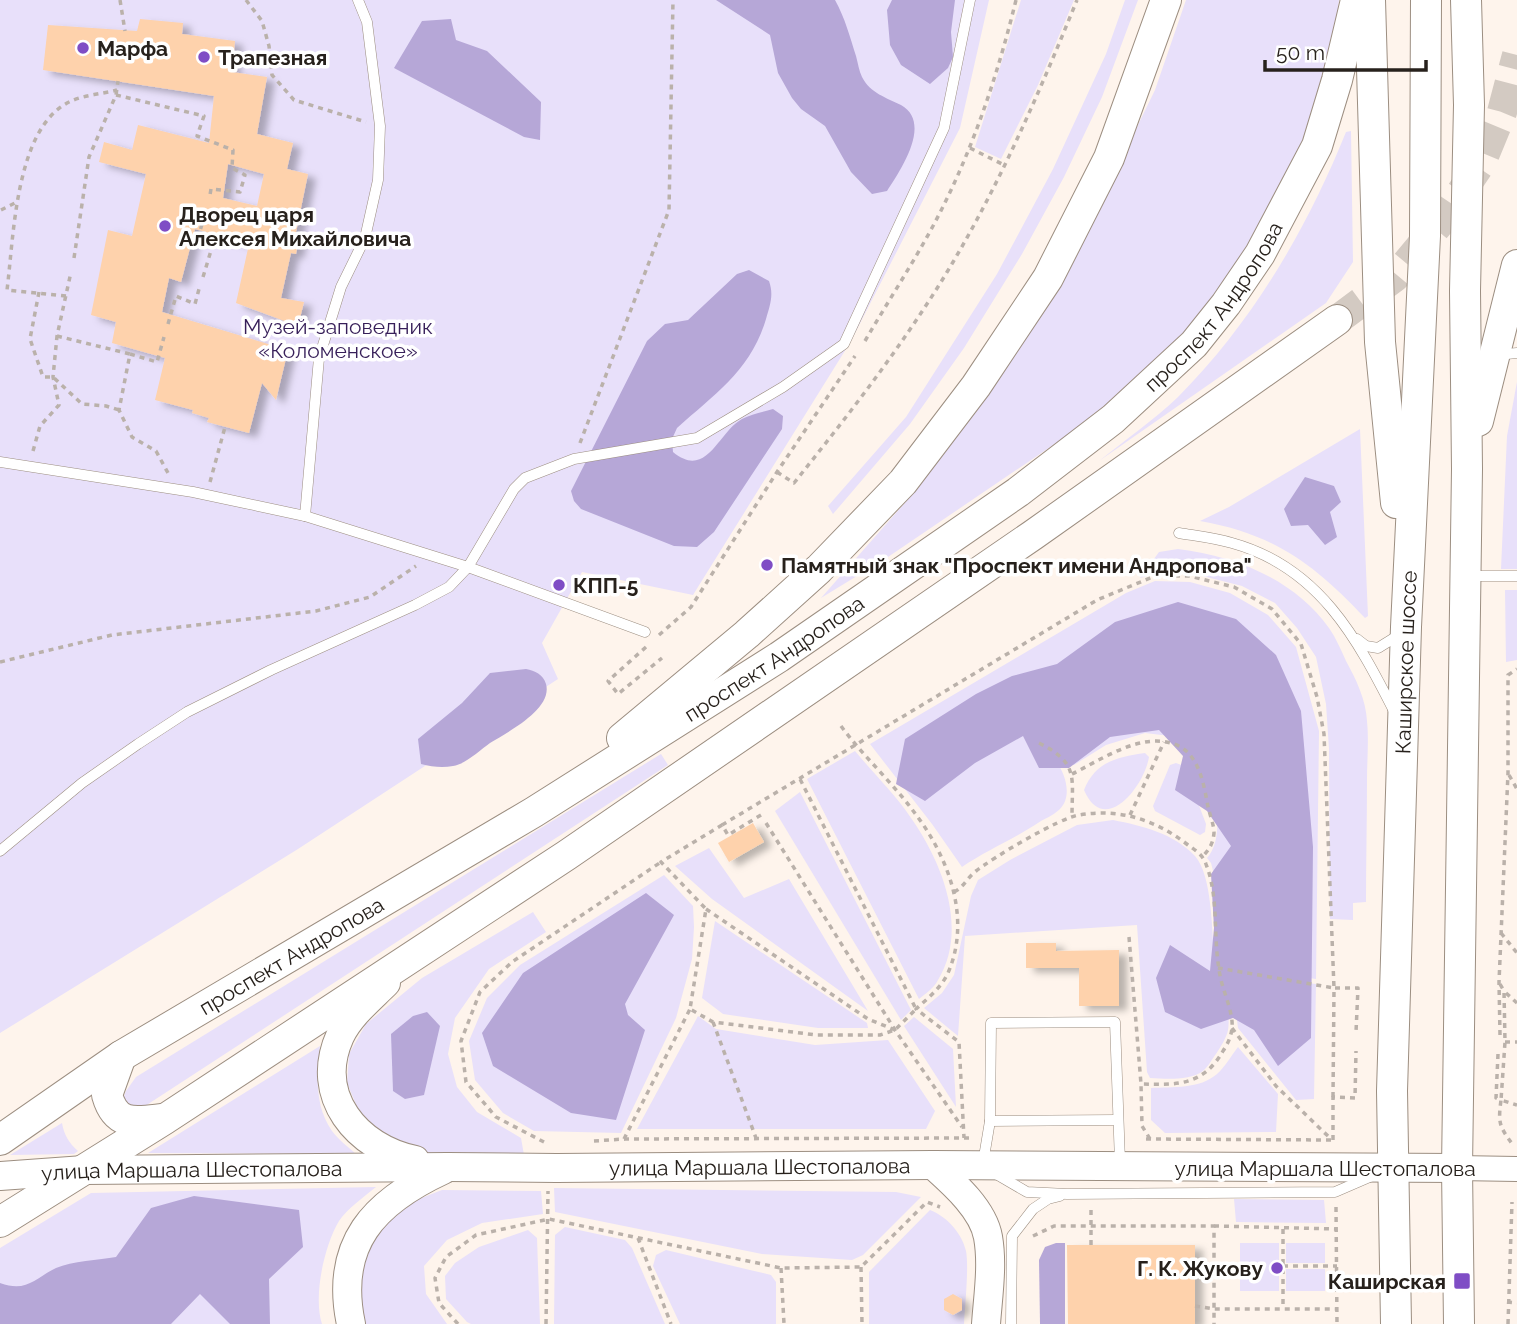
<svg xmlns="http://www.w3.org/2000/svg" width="1517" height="1324" font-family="Raleway,sans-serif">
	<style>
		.green { fill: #e8e0fa }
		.forest { fill: #b6a7d7 }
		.building { fill: #fed2ac; fill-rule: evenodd; filter: url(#shadow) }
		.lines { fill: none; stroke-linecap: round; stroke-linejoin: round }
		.primary-tunnel { stroke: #d3cac2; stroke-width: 30; stroke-dasharray: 30 15; stroke-linecap: butt }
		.service-casing { stroke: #9c8e81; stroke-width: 11 }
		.tertiary-casing { stroke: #9c8e81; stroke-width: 26 }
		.secondary-casing { stroke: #9c8e81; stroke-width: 30 }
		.primary-casing { stroke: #9c8e81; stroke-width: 32 }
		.path { stroke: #bab1aa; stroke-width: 3.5; stroke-dasharray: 5 5; stroke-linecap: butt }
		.service { stroke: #fff; stroke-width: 10 }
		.tertiary { stroke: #fff; stroke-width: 24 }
		.secondary { stroke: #fff; stroke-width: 28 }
		.primary { stroke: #fff; stroke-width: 30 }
		.poi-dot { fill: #7f4dc5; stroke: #fff; stroke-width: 2.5 }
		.labels { text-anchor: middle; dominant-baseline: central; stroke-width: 7; stroke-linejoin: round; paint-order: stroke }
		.poi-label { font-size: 21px; font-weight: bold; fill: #27211c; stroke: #fff; text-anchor: start }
		.street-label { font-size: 21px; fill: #27211c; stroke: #fff }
		.park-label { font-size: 21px; fill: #371f59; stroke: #fff }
	</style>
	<defs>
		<filter id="shadow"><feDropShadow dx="8" dy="4.5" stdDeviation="3.5" flood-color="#0004"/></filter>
	</defs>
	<rect width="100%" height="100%" fill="#fef4ec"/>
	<g class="green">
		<path d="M0 0H989L960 128 851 341 693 595 582 572 542 643 558 679 298 849 0 1033Z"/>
		<path d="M1021 0H1074L1038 85 1001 159 975 147Z"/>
		<path d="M1125 0H1138L1102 97 1064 177 1022 254 964 348 910 424 833 514 828 506 906 417 997 274 1053 169 1106 54Z"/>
		<path d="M1186 0H1339L1336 25 1340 26 1301 160 1239 267 1194 322 1150 366 1084 424 888 557 821 598 918 488 1009 363 1098 207 1155 90Z"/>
		<path d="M1351 131 1353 262 1326 303 1099 461C1125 440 1154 420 1178 397 1252 323 1307 229 1346 132Z"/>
		<path d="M1517 382V569H1501L1507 436Z"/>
		<path d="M1360 429 1368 616 1365 618C1314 564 1274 534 1200 521L1229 507Z"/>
		<path d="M1178 549C1235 556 1294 579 1329 628 1336 638 1341 650 1346 661 1356 679 1366 700 1367 721 1369 740 1367 760 1367 780 1367 820 1366 861 1366 902L1353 903V920L1330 919 1329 749 1326 704 1316 657 1297 628 1275 603 1242 586 1191 573 1162 572 1140 578 1159 552Z"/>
		<path d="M1155 581 1190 582 1230 593 1268 615 1296 647 1319 731 1316 979 1224 966 1221 902 1211 863 1207 858C1222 841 1218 810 1211 789 1205 771 1189 753 1178 737L1145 733 1106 745 1074 765 1055 760C1065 772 1073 796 1060 809 1055 814 1047 818 1041 821 1016 838 987 850 962 867L932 824 870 744 1126 593Z"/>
		<path d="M1505 590H1517V660L1506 662Z"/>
		<path d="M855 751C873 773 895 794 911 818 942 862 969 929 938 980 934 988 925 994 919 999L807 779Z"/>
		<path d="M1145 753 1149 757C1144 787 1104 837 1084 790 1095 762 1117 757 1145 753Z"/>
		<path d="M661 754 668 765 139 1110 131 1111 123 1099 126 1091 136 1077Z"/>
		<path d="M1176 763 1184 766 1206 824 1205 832 1200 835 1155 811 1153 806 1170 765Z"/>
		<path d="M800 792 911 1010 901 1020 775 811Z"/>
		<path d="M1113 820C1143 826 1173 833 1195 856 1212 875 1212 930 1214 955 1216 978 1232 1008 1228 1030 1227 1037 1220 1048 1216 1054 1212 1059 1208 1067 1203 1071 1189 1081 1166 1079 1150 1078L1147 1072 1137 925 965 936 958 1036 924 1008 942 993 954 975 971 896 978 880 1010 860 1077 825Z"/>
		<path d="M709 848 744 898 789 879 868 1011 712 899 675 866Z"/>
		<path d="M664 875 693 906 694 927 692 959 676 1018 621 1133 534 1131 503 1113 475 1080 469 1041 487 998 520 965Z"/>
		<path d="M533 912 546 932 489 969 455 1018 448 1054 457 1087 477 1112 521 1138 524 1155H430L392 1141 360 1114 347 1083 349 1054 366 1024 422 978Z"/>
		<path d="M715 921 867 1023 868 1028H818L723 1014 702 998Z"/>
		<path d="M1224 974 1316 984 1314 1099 1296 1100 1238 1028 1236 1012Z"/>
		<path d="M698 1016 716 1029 815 1045 888 1040 935 1111 926 1129H637Z"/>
		<path d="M914 1017 953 1049 956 1107 904 1026Z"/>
		<path d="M320 1046C317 1075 314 1105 332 1131 338 1139 348 1147 356 1154L148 1153Z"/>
		<path d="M1238 1047 1278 1094 1276 1132 1165 1133 1151 1120V1088C1172 1087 1200 1089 1217 1074 1225 1067 1231 1056 1238 1047Z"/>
		<path d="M62 1123C64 1135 69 1143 78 1151L74 1154 10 1155Z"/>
		<path d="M376 1187C364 1197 347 1209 339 1221 324 1246 313 1297 322 1324H0V1248L91 1193Z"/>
		<path d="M554 1188 896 1192 921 1197 863 1255 852 1260 762 1254 555 1212Z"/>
		<path d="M442 1190 541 1191 543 1214 482 1223 447 1240 424 1266 426 1294 447 1324H360L361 1267 379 1230 411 1202Z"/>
		<path d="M1234 1199 1324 1200 1326 1223 1236 1222Z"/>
		<path d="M930 1210C946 1216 962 1233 966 1251 969 1266 965 1306 964 1324H869V1272Z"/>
		<path d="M565 1227 625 1240 632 1248 665 1324H554L555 1235Z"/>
		<path d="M528 1230 537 1238 540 1324H471L467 1322 446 1299 445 1276 455 1263 479 1247Z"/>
		<rect x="1240" y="1243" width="39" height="48"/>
		<rect x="1286" y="1243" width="39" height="20"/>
		<path d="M666 1250 771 1275 776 1282V1324H680L653 1266 656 1255Z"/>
		<rect x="1286" y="1269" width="39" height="22"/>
	</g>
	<g class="forest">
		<path d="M716 0H835C845 18 850 37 856 56 858 63 859 71 862 77 870 93 887 98 901 105 933 123 900 171 887 191L872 194 851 172 825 126 801 109 792 98 778 73 770 35Z"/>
		<path d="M892 0H955L951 32 953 57 948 68 930 84 901 65 890 45 887 10Z"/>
		<path d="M451 19 456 40 487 51 541 102 540 140 524 137 394 68 422 21Z"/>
		<path d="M749 270 769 281C774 295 770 305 766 319 751 370 715 394 677 428L672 439 673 452C707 480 718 432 742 419 751 414 763 412 773 409L783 416 782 429 714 532 697 547 674 546 581 509 574 501 571 491 647 341 665 324 688 320 737 274Z"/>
		<path d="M1305 477 1334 486 1341 502 1330 512 1337 537 1325 545 1308 525 1291 526 1284 509Z"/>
		<path d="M1178 602 1236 619 1276 655 1301 711 1313 847 1311 1038 1278 1066 1254 1030 1233 1018 1201 1029 1165 1012 1156 978 1170 945 1210 971 1214 928 1211 874 1231 846 1207 811 1175 790 1183 756 1159 730 1110 737 1069 768H1039L1023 736 975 763 925 801 896 784 905 739 976 694 1012 676 1057 664 1115 622Z"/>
		<path d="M526 669C535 671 543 674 546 684 553 709 508 732 490 743 480 750 466 764 453 766 443 768 432 767 421 764L418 739 462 703 490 673Z"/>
		<path d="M646 893 674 915 625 1004 628 1015 645 1030 616 1120 571 1113 493 1066 482 1033 523 973Z"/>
		<path d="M427 1012 440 1026 424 1095 405 1099 393 1091 391 1034 413 1016Z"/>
		<path d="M194 1196 299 1210 303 1247 269 1279 270 1324H230L200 1294 171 1324H0V1283C27 1293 35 1278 56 1268 72 1261 99 1260 116 1257L151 1208Z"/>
		<path d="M1056 1243H1065V1324H1040L1039 1260 1045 1247Z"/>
	</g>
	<g class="building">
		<path d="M140 19 183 23 182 34 235 41 232 72 267 77 257 134 293 143 287 169 308 174 295 237 299 238 296 254 291 253 281 298 304 302 298 326 236 303 249 244 195 229 181 282 169 278 162 312 288 350 276 400 262 383 249 433 207 422 209 418 192 413 193 410 155 400 165 358 112 343 116 322 91 315 108 230 132 236 146 174 99 162 104 142 132 150 138 125 209 143 214 96 43 70 48 25 137 31ZM228 164 264 174 257 206 223 198Z"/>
		<path d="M753 823 764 842 729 862 718 843Z"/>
		<path d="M1026 943H1056V951L1119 950V1006H1079V968H1026Z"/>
		<path d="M1067 1245H1195V1324H1068Z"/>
		<path d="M953 1294 962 1299V1310L953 1315 944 1310V1299Z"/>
	</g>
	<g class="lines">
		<path class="primary-tunnel" d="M1337 320 1395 277 1444 218 1481 163 1502 112 1517 55"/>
		<g class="service-casing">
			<g id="service">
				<path d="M1497 355 1517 353"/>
				<path d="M0 462 193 492 305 516 468 567 645 632"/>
				<path d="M305 516 319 358 341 287 365 238 378 180 380 126 367 22 358 0"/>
				<path d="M1179 533C1197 536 1215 538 1232 543 1319 567 1357 638 1395 713"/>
				<path d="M1469 576H1517"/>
				<path d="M1357 639 1366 646 1378 648 1399 635"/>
				<path d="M0 851 82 783 138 744 187 712 271 670 415 605 449 587 468 567 514 489 525 478 574 459 697 438 783 387 844 344 944 128 970 0"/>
				<path d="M990 1121 1117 1120"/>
				<path d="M983 1163 990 1121 991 1023 1115 1022 1120 1162"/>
				<path d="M996 1174 1027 1192 1067 1194 1335 1192 1372 1176"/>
				<path d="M1011 1324 1012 1236 1033 1209 1048 1199 1060 1196"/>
			</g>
		</g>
		<g class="tertiary-casing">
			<path id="tertiary" d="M1457 1168 1517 1169"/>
		</g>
		<g class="secondary-casing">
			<g id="secondary">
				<path d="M386 983C370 999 350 1015 340 1036 313 1096 357 1148 415 1160"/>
				<path d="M933 1165C953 1183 983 1209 988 1237 993 1265 988 1296 986 1324"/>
				<path id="s1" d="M0 1176 84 1170 448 1167 557 1168 933 1165 1457 1168"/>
				<path d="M351 1324C334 1244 374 1202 443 1170"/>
			</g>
		</g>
		<g class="primary-casing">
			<g id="primary">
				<path d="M1370 0 1380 342 1396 503"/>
				<path d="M1478 421 1517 265"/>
				<path d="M622 738 747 634 819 569 903 482 976 386 1048 278 1109 158 1166 0"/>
				<path d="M121 1056 107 1095C116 1127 135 1122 163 1119"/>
				<path id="s2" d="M0 1140 121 1056 534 812 779 657 1018 492 1113 419 1194 344 1226 304 1260 254 1317 146 1337 80 1356 0"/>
				<path d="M0 1222 165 1119 567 855 1033 535 1337 320"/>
				<path id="s3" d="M1396 1324 1392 1091 1406 627 1425 236 1426 0"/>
				<path d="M1459 1324 1457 1168 1467 469 1465 291 1469 105 1466 0"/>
			</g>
		</g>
		<g class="path">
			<path d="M120 0 125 31"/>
			<path d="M246 0 262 21 269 46 272 75 294 100 366 122"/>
			<path d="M116 95 204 116 197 136 233 150 232 168 245 175 240 192 211 189 210 195"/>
			<path d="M970 148 1004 165"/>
			<path d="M1 210 17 202"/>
			<path d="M74 258 89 157 116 95 118 81"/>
			<path d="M203 277 213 244 198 238 206 210"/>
			<path d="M39 292 30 339 43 377H53L82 404 106 406 119 410"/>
			<path d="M66 296 7 290C14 236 15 129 69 102 83 95 102 94 117 90"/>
			<path d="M168 324 176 296 195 304 199 289"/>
			<path d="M57 336 130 354 119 410 132 437 156 451 168 473"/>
			<path d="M865 341C887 303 912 265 933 226 971 155 997 78 1016 0"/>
			<path d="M130 354 157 362 164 337"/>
			<path d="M580 443 669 210 673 0"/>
			<path d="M33 451 40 426 59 405 53 377 57 336 71 272"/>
			<path d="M777 472 794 483C838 428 882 372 921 313 986 216 1033 108 1077 0"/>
			<path d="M210 482 225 427"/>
			<path d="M659 635 691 607 777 472 855 356"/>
			<path d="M646 647 608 681 618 694 662 658"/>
			<path d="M0 662 112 635 316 611 370 597 416 566"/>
			<path d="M841 726C863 756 892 782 914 812 948 856 972 918 948 973 941 988 928 998 916 1009L959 1042 964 1138"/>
			<path d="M1039 743C1079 763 1072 777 1072 816"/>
			<path d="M1072 774C1101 760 1140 732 1174 744 1199 752 1204 785 1208 807 1210 815 1214 825 1214 833 1213 844 1209 850 1202 857"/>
			<path d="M1509 775 1517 789"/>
			<path d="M761 815 728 835 722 825 661 862 706 909 690 1009 713 1022 816 1035H880L895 1030 916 1009 800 779"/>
			<path d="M1130 815 1164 742"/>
			<path d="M766 823 895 1030 962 1127"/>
			<path d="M722 825 1097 600 1155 576H1189L1234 587 1272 609 1301 644 1317 697 1324 734 1334 988 1218 968"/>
			<path d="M954 892C964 887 967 878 976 871 994 857 1059 818 1079 815 1120 808 1156 820 1188 845 1195 850 1203 855 1206 864 1219 898 1213 934 1219 969 1221 987 1230 1003 1232 1021 1233 1032 1229 1042 1223 1051 1203 1086 1177 1085 1141 1084L1142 1126 1150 1139"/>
			<path d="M706 909 868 1019 895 1030"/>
			<path d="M1501 933 1517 953"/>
			<path d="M1129 937 1141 1084"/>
			<path d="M1500 984 1504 991 1505 1042 1501 1100 1517 1105"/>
			<path d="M1506 993 1517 1003"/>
			<path d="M713 1022 756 1138"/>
			<path d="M1232 1028 1276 1086 1331 1139"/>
			<path d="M1500 1035 1499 982 1508 773V675L1517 669"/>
			<path d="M1505 1042H1517"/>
			<path d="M1498 1054 1496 1098 1501 1100C1498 1123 1499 1126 1513 1145"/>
			<path d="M1333 1097 1334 988H1358L1356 1032"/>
			<path d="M624 1139 972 1138"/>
			<path d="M1146 1139 1333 1140V1143"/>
			<path d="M1333 1140V1097L1355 1098 1356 1051"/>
			<path d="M594 1141 624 1139 690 1009"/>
			<path d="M544 1142 496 1117 466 1082 461 1041 480 992 512 962 661 862"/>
			<path d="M1336 1207 1337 1324"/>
			<path d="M1214 1226 1336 1229"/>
			<path d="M1283 1229V1309"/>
			<path d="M1033 1236 1054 1226H1214V1324"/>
			<path d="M638 1238 671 1324"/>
			<path d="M1091 1245V1209"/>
			<path d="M1283 1266H1337"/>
			<path d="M861 1267 862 1324"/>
			<path d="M781 1268 784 1324"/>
			<path d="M1507 1302 1517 1303"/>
			<path d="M1195 1306 1214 1309H1336"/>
			<path d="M458 1324 439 1303 435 1278 446 1257 476 1235 549 1219 781 1268 861 1267 927 1202 940 1207"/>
			<path d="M546 1324 548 1191"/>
			<path d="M1508 1324 1512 1202"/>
		</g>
		<use href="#service" class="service"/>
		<use href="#tertiary" class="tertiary"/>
		<use href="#secondary" class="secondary"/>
		<use href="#primary" class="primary"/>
	</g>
	<g class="poi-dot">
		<circle cx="83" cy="48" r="7"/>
		<circle cx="204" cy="57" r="7"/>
		<circle cx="165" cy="226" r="7"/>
		<circle cx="767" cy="565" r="7"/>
		<circle cx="559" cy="585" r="7"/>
		<circle cx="1277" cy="1268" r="7"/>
		<rect x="1453" y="1272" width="18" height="18" rx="3.5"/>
	</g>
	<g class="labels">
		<g class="poi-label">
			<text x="97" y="48">Марфа</text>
			<text x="218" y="57">Трапезная</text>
			<text x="179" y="214">Дворец царя<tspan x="179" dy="24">Алексея Михайловича</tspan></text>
			<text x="781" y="565">Памятный знак "Проспект имени Андропова"</text>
			<text x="573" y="585">КПП-5</text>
			<text x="1263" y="1268" text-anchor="end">Г. К. Жукову</text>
			<text x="1446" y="1281" text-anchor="end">Каширская</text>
		</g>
		<g class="street-label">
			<text stroke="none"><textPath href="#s2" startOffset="1479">проспект Андропова</textPath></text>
			<text stroke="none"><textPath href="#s2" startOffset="912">проспект Андропова</textPath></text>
			<text stroke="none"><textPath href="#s3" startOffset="662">Каширское шоссе</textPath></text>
			<text stroke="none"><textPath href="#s2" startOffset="345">проспект Андропова</textPath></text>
			<text stroke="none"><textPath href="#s1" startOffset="760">улица Маршала Шестопалова</textPath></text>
			<text x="1325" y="1168">улица Маршала Шестопалова</text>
			<text stroke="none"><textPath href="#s1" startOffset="192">улица Маршала Шестопалова</textPath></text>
		</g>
		<g class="park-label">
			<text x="338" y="326">Музей-заповедник<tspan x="338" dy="24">«Коломенское»</tspan></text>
		</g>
	</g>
	<path d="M1265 60v10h161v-10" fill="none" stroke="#27211c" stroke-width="3.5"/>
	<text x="1276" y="60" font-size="21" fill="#27211c" stroke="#ffffff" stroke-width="5" paint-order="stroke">50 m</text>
</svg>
